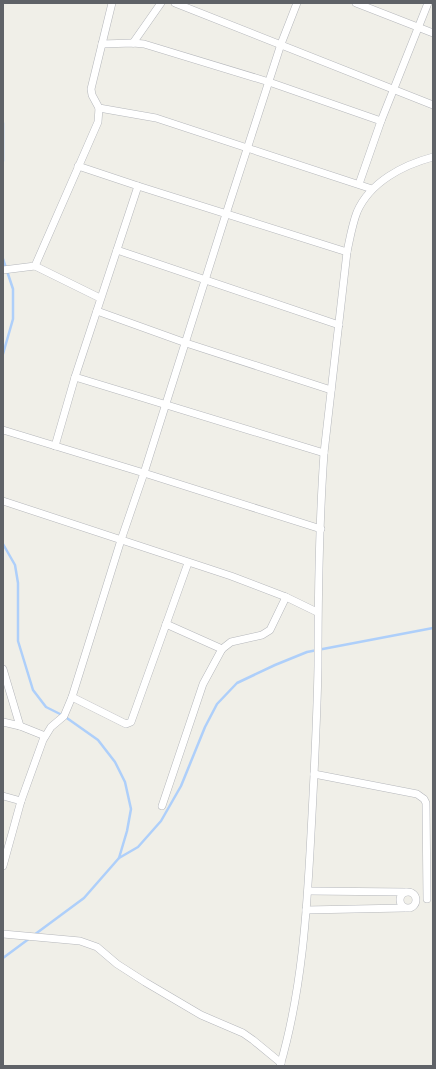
<svg xmlns="http://www.w3.org/2000/svg" width="436" height="1069" font-family="'Noto Sans',sans-serif">
	<style>
		.lines { fill: none; stroke-linecap: round; stroke-linejoin: round }
		.stream { stroke: #aecffa; stroke-width: 2.5 }
		.minor-casing { stroke: #b5b7bb; stroke-width: 8 }
		.minor { stroke: #fff; stroke-width: 7 }
	</style>
	<rect width="100%" height="100%" fill="#f0efe8"/>
	<g class="lines">
		<g class="stream">
			<path d="M3 123V161"/>
			<path d="M3 259 13 289V319L3 354"/>
			<path d="M3 544 15 565 18 583V641L33 690 46 707 64 716 98 740 115 762 125 782 131 809 127 831 119 858"/>
			<path d="M34 935 84 898 119 858 138 847 161 821 181 786 205 727 217 704 237 683 275 665 307 652 433 628"/>
			<path d="M3 958 30 938"/>
		</g>
		<g class="minor-casing">
			<g id="minor">
				<path d="M175 3 433 105"/>
				<path d="M356 3 433 33"/>
				<path d="M133 43 161 3"/>
				<path d="M102 44 133 43 144 44 269 82 381 121"/>
				<path d="M99 108 92 95 91 89 112 3"/>
				<path d="M78 166 138 186 347 252"/>
				<path d="M359 184 381 121 428 3"/>
				<path d="M117 250 339 325"/>
				<path d="M35 266 100 298"/>
				<path d="M3 270 35 266 98 122 99 108 156 118 372 189"/>
				<path d="M97 311 186 343 331 390"/>
				<path d="M75 377 324 453"/>
				<path d="M3 430 144 473 321 529"/>
				<path d="M55 446 75 377 138 186"/>
				<path d="M3 501 231 576 286 597 317 612"/>
				<path d="M166 624 222 649"/>
				<path d="M3 669 20 726"/>
				<path d="M72 697 126 724 131 722 188 563"/>
				<path d="M3 722 20 726 45 736"/>
				<path d="M314 774 417 794 424 799 426 803 427 899"/>
				<path d="M3 796 21 801"/>
				<path d="M162 806 203 684 222 649 231 642 262 635 270 630 286 597"/>
				<path d="M3 866 21 801 43 740 51 727 64 716 72 697 121 540 144 473 226 214 281 44 297 3"/>
				<path d="M308 891 406 892"/>
				<circle cx="408" cy="900" r="8"/>
				<path d="M306 910 404 908"/>
				<path d="M3 934 80 941 97 947 117 964 145 982 201 1015 243 1033 253 1040 281 1063"/>
				<path d="M280 1066C302 991 307 911 311 833 314 778 317 722 318 666 318 595 319 524 324 453L347 252C350 238 352 225 357 212 370 182 403 165 433 157"/>
			</g>
		</g>
		<use href="#minor" class="minor"/>
	</g>
	<rect width="436" height="1069" fill="none" stroke="#5f6267" stroke-width="8"/>
</svg>
